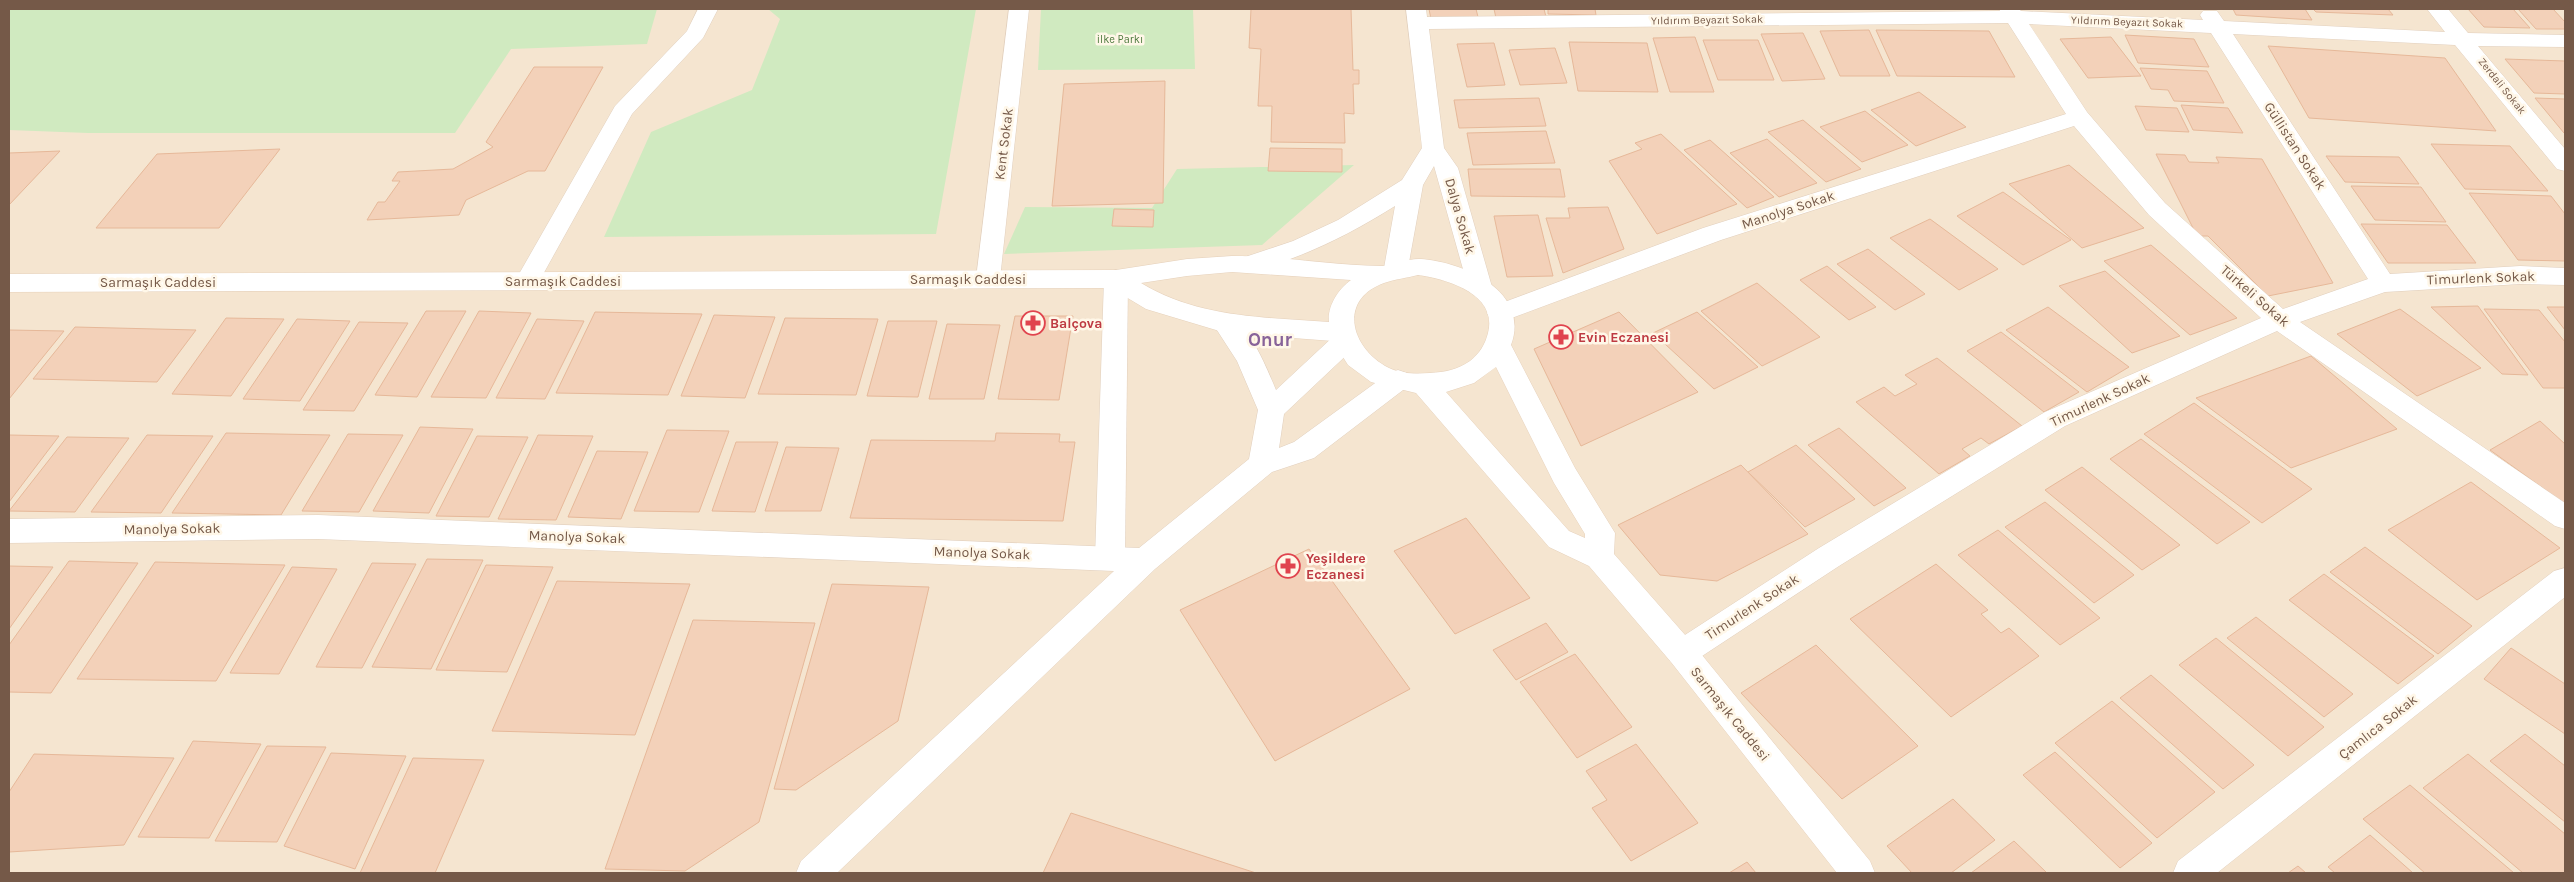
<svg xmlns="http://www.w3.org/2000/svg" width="2574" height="882" font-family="Karla,sans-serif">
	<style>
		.residential { fill: #f5e5d0 }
		.green { fill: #d0eac0 }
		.building { fill: #f3d1b9; stroke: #e6b899 }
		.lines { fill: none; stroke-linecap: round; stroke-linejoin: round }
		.service-casing { stroke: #e1cfbd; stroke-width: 1 }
		.minor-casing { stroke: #e1cfbd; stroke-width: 1 }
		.secondary-casing { stroke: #e6d1bb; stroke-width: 1 }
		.service { fill: #fff; fill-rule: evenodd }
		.minor { fill: #fff; fill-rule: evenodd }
		.secondary { fill: #fff; fill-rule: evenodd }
		.labels { text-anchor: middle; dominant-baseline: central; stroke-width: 5; stroke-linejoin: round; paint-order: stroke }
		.far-street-label { font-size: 11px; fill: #755948; stroke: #fff7e8 }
		.far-park-label { font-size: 11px; fill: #4f7b3f; stroke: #fff7e8 }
		.street-label { font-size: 14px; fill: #755948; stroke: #fff7e8 }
		.health-label { font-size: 14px; font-weight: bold; fill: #be3a42; stroke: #fff7e8; text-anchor: start }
		.district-label { font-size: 19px; font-weight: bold; fill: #886399; stroke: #fff7e8 }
	</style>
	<rect width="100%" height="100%" fill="#fdf3e2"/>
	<rect class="residential" x="9" y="9" width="2556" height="864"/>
	<g class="green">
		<path d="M9 9H657L647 44 511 49 455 133H88L9 130Z"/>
		<path d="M768 9H976L936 234 604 237 651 132 752 90 780 19Z"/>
		<path d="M1041 9H1193L1195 69 1038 70Z"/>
		<path d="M1354 165 1262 245 1004 254 1025 207 1152 208 1177 169Z"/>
	</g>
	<g class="building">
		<path d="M1251 9H1351L1353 70H1359V84H1353L1354 114 1344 113 1345 143 1271 142 1272 106H1258L1261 49 1249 48Z"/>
		<path d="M1429 9H1476L1478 17 1431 19Z"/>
		<path d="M1494 9H1544L1546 17 1496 18Z"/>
		<path d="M1548 9H1595L1596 15 1548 14Z"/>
		<path d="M2233 9H2305L2312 20 2236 15Z"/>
		<path d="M2313 9H2388L2393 15 2316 12Z"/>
		<path d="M2468 9H2513L2530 28 2484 27Z"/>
		<path d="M2518 9H2553L2565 22V29H2536Z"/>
		<path d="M1869 30 1890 76H1840L1820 31Z"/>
		<path d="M1876 30 1989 31 2015 77 1897 76Z"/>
		<path d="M1803 33 1825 79 1782 81 1761 34Z"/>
		<path d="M2125 35 2194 39 2209 67 2138 63Z"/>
		<path d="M1695 37 1714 92H1670L1653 38Z"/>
		<path d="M2111 37 2141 76 2088 78 2060 39Z"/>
		<path d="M1703 40H1758L1774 80H1718Z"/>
		<path d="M1569 42 1647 43 1658 92 1578 91Z"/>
		<path d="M1494 43 1505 85 1467 87 1457 44Z"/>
		<path d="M2268 46 2445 58 2496 131 2309 118Z"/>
		<path d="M1555 48 1567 83 1520 85 1509 50Z"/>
		<path d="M2505 59 2565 61V94L2534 93Z"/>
		<path d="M534 67H603L545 171H528L466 200 459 215 367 220 378 202H385L400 181H392L398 172 453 169 493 147 486 142Z"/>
		<path d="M2140 68 2207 71 2224 103 2174 101 2168 90 2151 89Z"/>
		<path d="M1165 81 1163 203 1052 206 1064 84Z"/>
		<path d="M1919 92 1966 127 1916 146 1871 110Z"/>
		<path d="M1539 98 1546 126 1459 128 1454 100Z"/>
		<path d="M2535 98 2565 99V133H2564Z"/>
		<path d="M2181 105 2228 108 2243 133 2193 130Z"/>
		<path d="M2135 106 2177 108 2189 132 2146 130Z"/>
		<path d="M1865 111 1908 145 1862 162 1820 127Z"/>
		<path d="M1803 120 1861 169 1826 182 1768 132Z"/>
		<path d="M1546 131 1555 163 1473 165 1467 133Z"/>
		<path d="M1661 134 1737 204 1657 234 1609 161 1642 149 1635 143Z"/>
		<path d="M1767 139 1817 183 1779 197 1730 153Z"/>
		<path d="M1710 140 1774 197 1747 208 1684 150Z"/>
		<path d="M2431 144 2510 146 2548 191 2465 189Z"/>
		<path d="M1270 148 1342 149V172L1268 171Z"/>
		<path d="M280 149 219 228H96L157 154Z"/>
		<path d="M60 151 9 205V153Z"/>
		<path d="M2156 154 2185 155 2189 162 2219 163 2216 157 2262 159 2333 283 2268 296 2208 236H2197Z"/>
		<path d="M2326 156 2399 157 2419 184 2345 182Z"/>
		<path d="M2069 165 2144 228 2082 248 2009 184Z"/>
		<path d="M1468 169H1560L1565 197 1471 196Z"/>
		<path d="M2351 186 2421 187 2446 222 2375 220Z"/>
		<path d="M2003 192 2071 240 2023 265 1957 216Z"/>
		<path d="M2469 193 2551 196 2565 214V261L2518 260Z"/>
		<path d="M1608 207 1624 249 1563 273 1546 218H1570L1568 208Z"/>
		<path d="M1114 209 1154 210 1153 227 1112 226Z"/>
		<path d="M1538 215 1553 276 1507 277 1494 216Z"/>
		<path d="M1930 219 1998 269 1959 290 1890 238Z"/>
		<path d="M2361 224 2447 225 2476 263H2388Z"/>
		<path d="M2151 245 2237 318 2190 335 2104 261Z"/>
		<path d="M1868 249 1925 294 1895 310 1837 264Z"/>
		<path d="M1827 266 1876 307 1849 320 1800 280Z"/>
		<path d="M2105 271 2180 336 2132 353 2059 286Z"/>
		<path d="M1757 283 1820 337 1762 366 1701 311Z"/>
		<path d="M2478 306 2528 375 2502 374 2431 307Z"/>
		<path d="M2048 307 2129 367 2087 392 2006 330Z"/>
		<path d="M2547 307H2565V330Z"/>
		<path d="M2400 309 2481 368 2417 396 2337 334Z"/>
		<path d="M2484 309 2539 310 2565 342V388H2543Z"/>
		<path d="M426 311H466L417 397 375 395Z"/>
		<path d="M479 311 531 313 486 398 431 397Z"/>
		<path d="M595 312 702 314 668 395 556 393Z"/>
		<path d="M1619 312 1698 392 1581 446 1534 349Z"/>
		<path d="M1697 312 1758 367 1714 389 1653 333Z"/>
		<path d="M714 315 775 317 745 398 681 396Z"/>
		<path d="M1015 316H1073L1059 400 998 399Z"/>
		<path d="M226 318 284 319 231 396 172 394Z"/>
		<path d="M785 318 878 319 856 395 758 394Z"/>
		<path d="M297 319 350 321 300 401 243 399Z"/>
		<path d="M537 319 584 321 545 399 496 398Z"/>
		<path d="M888 321H937L918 397 867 396Z"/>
		<path d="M359 322 408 323 354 411 303 410Z"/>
		<path d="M947 324 1000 325 984 399H929Z"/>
		<path d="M75 327 196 330 157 382 33 379Z"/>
		<path d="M9 330 64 331 9 399Z"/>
		<path d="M2001 332 2079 392 2044 412 1967 351Z"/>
		<path d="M2311 356 2397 429 2291 468 2196 398Z"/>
		<path d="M1937 358 2022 426 1989 444 1981 438 1962 449 1970 456 1939 474 1856 402 1884 387 1895 396 1917 384 1905 375Z"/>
		<path d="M2194 403 2312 489 2262 523 2144 434Z"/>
		<path d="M2540 421 2565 444V504L2490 450Z"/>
		<path d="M420 427 473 429 429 513 373 511Z"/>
		<path d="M1839 428 1906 488 1874 506 1808 445Z"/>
		<path d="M667 430 729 431 699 512 634 511Z"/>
		<path d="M226 433 330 435 281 515 172 513Z"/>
		<path d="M996 433 1060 434 1059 442H1075L1063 521 850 518 871 440 995 441Z"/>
		<path d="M348 434 403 435 359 512 302 511Z"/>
		<path d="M9 435 59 436 9 502Z"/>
		<path d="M147 435 213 436 161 513 91 512Z"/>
		<path d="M538 435 593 436 556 520 498 519Z"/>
		<path d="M477 436 528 437 489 517 436 516Z"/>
		<path d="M67 437 129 438 75 512 9 511Z"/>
		<path d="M2141 439 2250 522 2217 544 2110 459Z"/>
		<path d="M736 442H778L755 512 712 511Z"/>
		<path d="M1796 445 1855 499 1805 527 1748 472Z"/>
		<path d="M786 447 839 448 821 511H765Z"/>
		<path d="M597 451 648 452 621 519 568 517Z"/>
		<path d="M1741 465 1808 534 1717 581 1660 575 1618 525Z"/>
		<path d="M2082 467 2180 545 2142 570 2045 490Z"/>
		<path d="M2471 482 2560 548 2477 600 2388 530Z"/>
		<path d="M2045 502 2134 575 2094 603 2005 527Z"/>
		<path d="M1466 518 1530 598 1455 634 1394 551Z"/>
		<path d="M1998 530 2100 618 2060 645 1958 555Z"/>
		<path d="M2365 547 2472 626 2438 654 2330 572Z"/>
		<path d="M1309 549 1410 689 1275 761 1180 610Z"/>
		<path d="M427 559 483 560 431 669 372 667Z"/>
		<path d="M69 561 138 563 51 693 9 692V645Z"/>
		<path d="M155 562 285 565 216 681 77 679Z"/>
		<path d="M372 563 416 564 362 668 316 667Z"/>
		<path d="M1936 564 1988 610 1981 614 2001 633 2009 628 2039 656 1951 717 1850 619Z"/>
		<path d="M486 565 553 567 507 672 436 670Z"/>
		<path d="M9 566 53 567 9 629Z"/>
		<path d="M292 567 337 569 279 674 230 673Z"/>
		<path d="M2324 574 2434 656 2398 684 2289 600Z"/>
		<path d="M557 581 690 584 635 735 492 731Z"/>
		<path d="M832 584 929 587 898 721 796 790 774 789Z"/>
		<path d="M2256 617 2353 694 2324 717 2227 638Z"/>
		<path d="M693 620 815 623 759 822 685 871 605 869Z"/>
		<path d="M1546 623 1568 652 1516 680 1493 650Z"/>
		<path d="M2216 638 2324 727 2288 756 2179 665Z"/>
		<path d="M1816 645 1918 746 1842 799 1741 693Z"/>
		<path d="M2511 648 2565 684V734L2484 679Z"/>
		<path d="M1575 654 1632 727 1577 758 1520 682Z"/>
		<path d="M2151 675 2254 765 2223 789 2120 698Z"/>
		<path d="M2112 701 2215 792 2157 838 2055 743Z"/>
		<path d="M2525 734 2565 766V822L2490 761Z"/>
		<path d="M193 741 261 744 209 838 138 837Z"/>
		<path d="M1636 744 1698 823 1631 861 1592 808 1607 800 1586 771Z"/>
		<path d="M267 746 326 747 277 842 215 841Z"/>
		<path d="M2055 752 2152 843 2120 868 2023 775Z"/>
		<path d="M331 753 406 756 355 869 284 846Z"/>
		<path d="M34 754 174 758 124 845 9 852V792Z"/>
		<path d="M2468 754 2565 834V873H2523L2423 788Z"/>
		<path d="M413 758 484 760 435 873H360Z"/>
		<path d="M2410 785 2514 873H2425L2363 819Z"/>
		<path d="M1953 799 1995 840 1951 873H1912L1887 846Z"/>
		<path d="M1071 813 1256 873H1043Z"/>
		<path d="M2370 835 2413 873H2335L2328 867Z"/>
		<path d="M2014 841 2047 873H1971Z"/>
		<path d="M1747 862 1756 873H1729Z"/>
		<path d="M2298 866 2306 873H2288Z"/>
	</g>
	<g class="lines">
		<g class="service-casing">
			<g id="service">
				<path d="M698 9H718L703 38 632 114 536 287 527 290 518 287 515 281 615 106 687 31Z"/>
				<path d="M1116 270 1125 273 1128 279 1125 558 1120 567 1110 570 1100 567 1095 558 1104 279 1107 273Z"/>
			</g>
		</g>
		<g class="minor-casing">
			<g id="minor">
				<path d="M1009 9H1029L1000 279 997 285 988 288 979 285 976 279Z"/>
				<path d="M1406 9H1426L1427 17 2000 11 1999 9H2019L2021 11 2203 20 2200 15 2203 11H2217L2224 21 2445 32 2427 9H2448L2468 33 2565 35V47L2478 46 2565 149V171L2557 169 2455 45 2233 34 2390 274 2520 266 2565 268V285L2520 284 2385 292 2300 322 2565 503V529L2555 526 2277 331 2065 426 1839 566 1693 662 1682 666 1671 662 1667 653 1671 644 1819 548 2045 412 2261 318 2149 215 2074 126 1721 240 1509 319 1500 322 1491 319 1487 313 1491 307 1703 228 2066 114 2008 23 1429 29 1444 148 1458 168 1492 287 1489 293 1480 296 1471 293 1468 287 1434 166 1423 185 1408 268 1405 274 1396 276 1387 274 1384 268 1395 206C1349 235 1304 257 1251 272L1242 270 1239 264 1242 258 1293 241 1338 220 1402 180 1422 148ZM2029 24 2211 33 2368 279 2283 309 2165 203 2087 112Z"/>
				<path d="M1226 315C1249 322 1267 369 1276 390L1335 335 1344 333 1353 335 1357 342 1353 349 1284 414 1279 448 1294 442 1389 373 1398 370 1407 373 1411 380 1407 387 1314 458 1272 472 1155 569 837 873H796L801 861 1114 571 318 539 9 543V519L318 515 1139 548 1249 459 1258 410 1237 361 1213 324 1217 318Z"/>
				<path d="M2565 568V597L2217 873H2173L2178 861 2554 571Z"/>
			</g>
		</g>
		<g class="secondary-casing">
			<path id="secondary" d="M1232 256C1281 256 1330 265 1380 266 1393 267 1407 258 1421 259 1463 262 1531 291 1511 345L1575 468 1615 533 1614 554 1693 644 1870 861 1875 873H1837L1671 662 1589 566 1549 547 1416 393 1371 382 1348 365 1333 341 1226 333 1146 309 1111 288 9 292V274L1116 270 1187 259ZM1232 272 1351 280C1338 289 1327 307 1329 322 1263 317 1199 318 1141 283L1187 276ZM1418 275C1447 279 1498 294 1488 333 1485 345 1479 354 1470 361 1457 370 1445 372 1430 373 1416 374 1402 374 1389 368 1351 349 1337 300 1384 283 1395 279 1407 278 1418 275ZM1496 367 1554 483 1585 534V538L1569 531 1446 392 1474 383Z"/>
		</g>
		<use href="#service" class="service"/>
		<use href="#minor" class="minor"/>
		<use href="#secondary" class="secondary"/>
	</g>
	<defs>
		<g id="pharmacy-ring" transform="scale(1.25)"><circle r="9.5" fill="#fff7e8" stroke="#e0444e" stroke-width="1.5"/><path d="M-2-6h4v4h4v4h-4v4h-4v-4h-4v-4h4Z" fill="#e0444e"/></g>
	</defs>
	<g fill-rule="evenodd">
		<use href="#pharmacy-ring" x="1033" y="323"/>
		<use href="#pharmacy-ring" x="1561" y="337"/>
		<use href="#pharmacy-ring" x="1288" y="566"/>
	</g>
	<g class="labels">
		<g class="far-street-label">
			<text transform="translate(1707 20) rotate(-1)">Yıldırım Beyazıt Sokak</text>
			<text transform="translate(2127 22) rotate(2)">Yıldırım Beyazıt Sokak</text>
			<text transform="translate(2502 86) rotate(51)">Zerdali Sokak</text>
		</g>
		<g class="far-park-label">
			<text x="1120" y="39">ilke Parkı</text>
		</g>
		<g class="street-label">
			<text transform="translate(1004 144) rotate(-83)">Kent Sokak</text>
			<text transform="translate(2295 146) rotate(57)">Güllistan Sokak</text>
			<text transform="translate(1788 210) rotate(-18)">Manolya Sokak</text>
			<text transform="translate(1460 216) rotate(74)">Dalya Sokak</text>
			<text transform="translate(2481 278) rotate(-2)">Timurlenk Sokak</text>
			<text x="968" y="279">Sarmaşık Caddesi</text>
			<text x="563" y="281">Sarmaşık Caddesi</text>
			<text x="158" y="282">Sarmaşık Caddesi</text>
			<text transform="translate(2255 296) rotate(41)">Türkeli Sokak</text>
			<text transform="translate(2100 400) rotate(-25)">Timurlenk Sokak</text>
			<text transform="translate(172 529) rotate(-1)">Manolya Sokak</text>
			<text transform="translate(577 537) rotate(2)">Manolya Sokak</text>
			<text transform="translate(982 553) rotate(2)">Manolya Sokak</text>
			<text transform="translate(1752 607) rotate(-33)">Timurlenk Sokak</text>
			<text transform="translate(1730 714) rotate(51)">Sarmaşık Caddesi</text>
			<text transform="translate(2378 727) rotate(-38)">Çamlıca Sokak</text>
		</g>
		<g class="health-label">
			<text x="1050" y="323">Balçova</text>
			<text x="1578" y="337">Evin Eczanesi</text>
			<text x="1306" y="558">Yeşildere<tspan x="1306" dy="16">Eczanesi</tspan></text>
		</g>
		<g class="district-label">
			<text x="1270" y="340">Onur</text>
		</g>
	</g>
	<rect width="2574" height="882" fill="none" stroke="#755948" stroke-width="20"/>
</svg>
